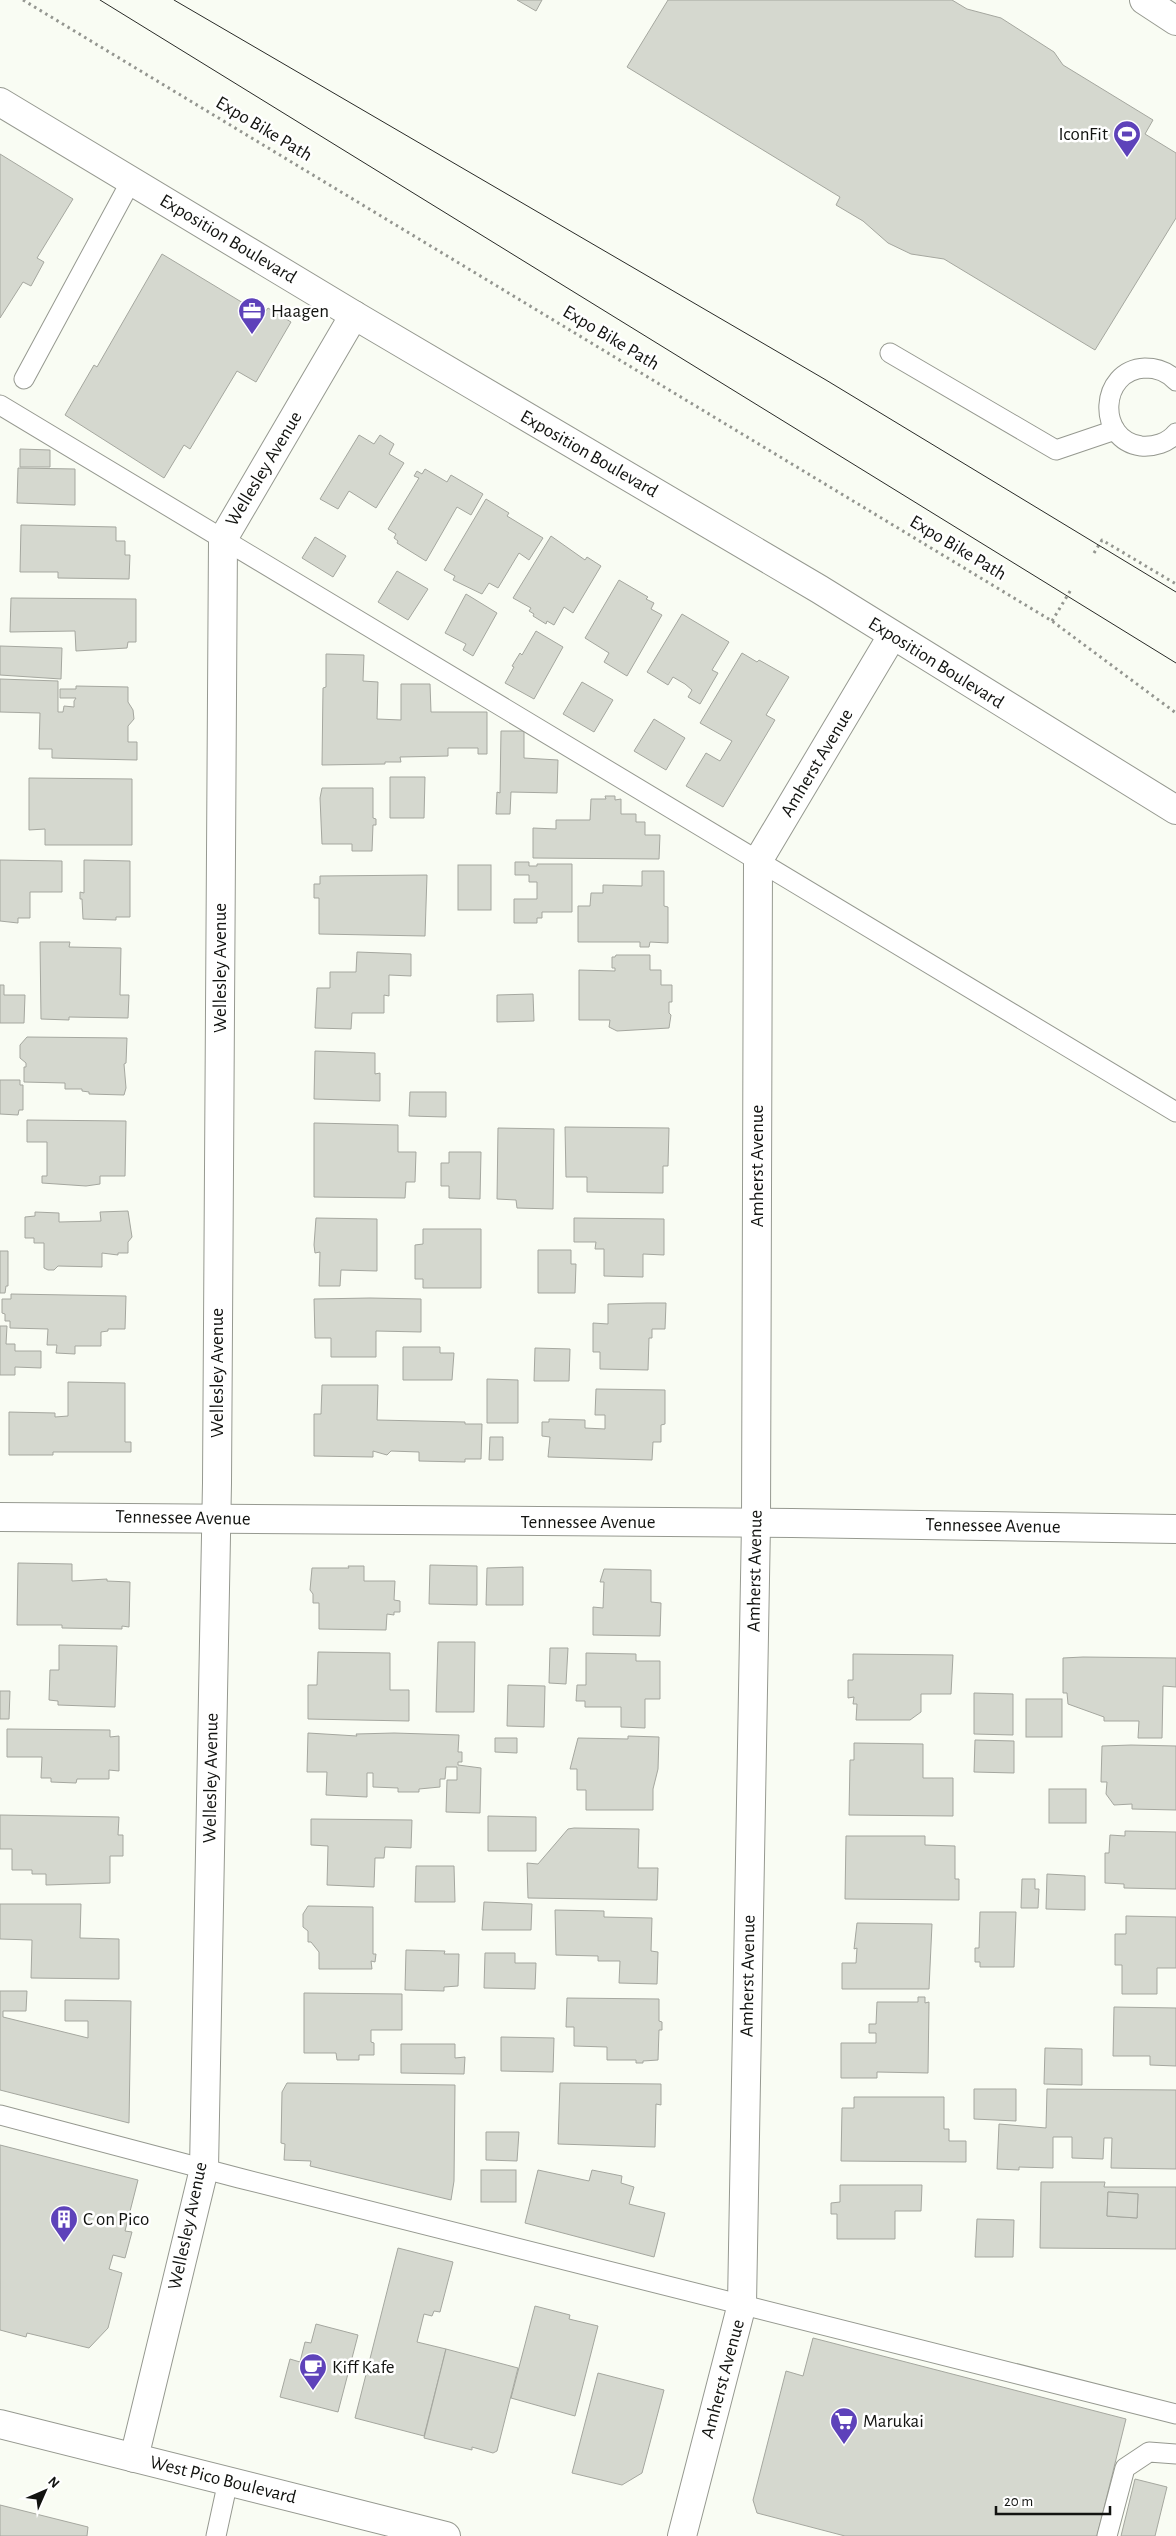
<svg xmlns="http://www.w3.org/2000/svg" width="1176" height="2536" font-family="'Alegreya Sans',sans-serif">
	<style>
		.building { fill: #d5d8cf; stroke: #a5a79f; fill-rule: evenodd }
		.lines { fill: none; stroke-linecap: round; stroke-linejoin: round }
		.lane-casing { stroke: #969990; stroke-width: 21 }
		.street-casing { stroke: #969990; stroke-width: 30 }
		.secondary-casing { stroke: #969990; stroke-width: 30 }
		.primary-casing { stroke: #969990; stroke-width: 30 }
		.path { stroke: #949690; stroke-width: 3; stroke-dasharray: 2.5 4; stroke-linecap: butt }
		.lane { stroke: #fff; stroke-width: 19 }
		.street { stroke: #fff; stroke-width: 28 }
		.secondary { stroke: #fff; stroke-width: 28 }
		.primary { stroke: #fff; stroke-width: 28 }
		.tram { stroke: #292a27; stroke-width: 1 }
		.labels { text-anchor: middle; dominant-baseline: central; stroke-width: 5; stroke-linejoin: round; paint-order: stroke }
		.street-label { font-size: 19px; fill: #121310; stroke: #fff }
		.poi-label { font-size: 19px; fill: #121310; stroke: #fff; text-anchor: start }
	</style>
	<rect width="100%" height="100%" fill="#f9fcf3"/>
	<g class="building">
		<path d="M517 0H542L536 11Z"/>
		<path d="M668 0H952L967 9 1001 18 1054 52 1063 65 1153 120 1145 134 1176 153V218L1095 350 944 259 911 254 888 243 863 221 836 205 840 197 627 67Z"/>
		<path d="M0 154 73 199 37 258 44 262 31 286 23 282 0 318Z"/>
		<path d="M162 254 263 315 268 308 291 322 256 382 237 371 190 449 184 445 164 478 65 415 94 365 97 367Z"/>
		<path d="M359 435 374 444 380 435 394 444 389 454 404 463 376 508 349 491 338 509 320 499Z"/>
		<path d="M20 449 50 450V467H20Z"/>
		<path d="M18 468 75 469V505L17 503Z"/>
		<path d="M425 469 447 482 451 475 483 494 471 515 457 507 426 561 397 543 398 541 394 538 396 534 388 529 419 478 414 476 417 471 422 474Z"/>
		<path d="M486 499 509 513 507 516 543 538 529 560 519 553 498 588 489 583 482 594 453 580 455 576 444 570Z"/>
		<path d="M21 525 116 527V541H125V555H130L129 579 58 578V572H20Z"/>
		<path d="M551 536 585 560 587 557 601 566 573 613 564 607 554 625 547 621 546 624 533 616 534 614 529 611 531 608 513 598Z"/>
		<path d="M315 537 346 556 333 577 302 558Z"/>
		<path d="M397 571 428 589 408 620 378 602Z"/>
		<path d="M619 580 648 597 646 599 654 603 651 609 662 615 627 676 604 662 609 653 585 638Z"/>
		<path d="M466 594 497 613 473 656 463 650 466 644 445 633Z"/>
		<path d="M11 598 136 599V642H128L127 648 76 651 75 631 10 632Z"/>
		<path d="M682 614 729 642 712 670 718 673 700 704 688 697 692 690 685 684 673 677 668 685 647 672Z"/>
		<path d="M536 631 563 647 534 699 505 683 514 667 512 666 520 653 522 655Z"/>
		<path d="M0 646 62 648 61 679 0 675Z"/>
		<path d="M742 653 757 662 759 660 789 677 766 715 775 720 723 807 686 786 706 753 720 761 732 741 700 723Z"/>
		<path d="M326 654 364 655 363 681 378 682 377 719 401 720V684H430L431 712H487V754H478V748H448V756L400 757 401 762H385V764L322 765 323 688 326 687Z"/>
		<path d="M0 679 58 681V712H63L64 706 74 707V701L76 698H60V689H76V686L128 687V702L133 710 134 719 128 726V742H137V760L52 758V749H39L40 713 0 712Z"/>
		<path d="M582 682 613 700 594 732 563 714Z"/>
		<path d="M654 719 685 738 666 770 634 751Z"/>
		<path d="M501 731H524V758L558 760 557 793 511 792 510 814H496L497 792 500 793Z"/>
		<path d="M390 777H425L424 818H390Z"/>
		<path d="M29 778 132 779V845H45V829L29 830Z"/>
		<path d="M322 788H373V818L376 819V825H373L372 851H352V844H322L320 798Z"/>
		<path d="M605 796H615V800L621 799V814H636V822H645V835H660L659 859 533 858V828L556 829V820H590L591 799H606Z"/>
		<path d="M0 860 62 861V892H30V918H18V923L0 921Z"/>
		<path d="M84 860 130 861V917H116V920L83 919 82 899H80V892L84 893Z"/>
		<path d="M515 862H529V866H537V864H572V912H542V918H537V923H514V899H537V882H529V875H515Z"/>
		<rect x="458" y="865" width="33" height="45"/>
		<path d="M642 871H664V906L668 907V943L650 942 649 947H640V942H578V906H590L591 893H603V885L642 886Z"/>
		<path d="M427 875 425 936 319 934V898H314V884H320V876Z"/>
		<path d="M40 942H70L69 947 121 948 120 995H129L128 1018 69 1017V1020L41 1019Z"/>
		<path d="M357 952 411 954V976L389 975V996L384 995V1013H352L351 1029 315 1028 317 988H330V972H356Z"/>
		<path d="M616 955H650V970H661V985H672V1002H669V1013L671 1015 669 1028 617 1031 609 1027 610 1020H579V970L615 971V968H612V957H615Z"/>
		<path d="M0 985H4V995H25L24 1023H0Z"/>
		<path d="M533 994 534 1021 497 1022V995Z"/>
		<path d="M27 1037 127 1038 126 1063 124 1064 126 1088 124 1095 89 1094V1092L82 1091V1089H65V1083L24 1082V1067H26V1063L20 1058V1045Z"/>
		<path d="M315 1051 375 1053V1074L380 1073V1101L314 1099Z"/>
		<path d="M0 1080H20V1085H23V1110H19L18 1115 0 1114Z"/>
		<path d="M410 1092H446V1117L409 1116Z"/>
		<path d="M27 1120 126 1121 125 1176H100V1184L86 1186 42 1183V1176H47V1142H27Z"/>
		<path d="M314 1123 398 1125V1152H416L415 1182H406L405 1198 314 1197Z"/>
		<path d="M565 1127 669 1128 668 1166H663V1193L587 1192V1177H566Z"/>
		<path d="M498 1128 554 1129 553 1209 517 1208 516 1200 497 1199Z"/>
		<path d="M449 1152H481L480 1199 449 1198V1186H441V1163H449Z"/>
		<path d="M128 1211 132 1237 128 1242V1253H118V1255L102 1253V1267L58 1266 54 1270H48L44 1268V1243H34V1238H25V1217L35 1216V1212L59 1213V1222L101 1221 100 1212Z"/>
		<path d="M316 1218 377 1219V1271L341 1270 340 1286H319L320 1252 315 1253 314 1245Z"/>
		<path d="M574 1218 664 1219V1255L643 1254V1277L604 1276V1249H595L596 1242H574Z"/>
		<path d="M423 1229H481V1288H423V1279H415V1245L423 1244Z"/>
		<path d="M538 1250H571V1264H576L575 1293H538Z"/>
		<path d="M0 1251H8V1286H6L5 1293H0Z"/>
		<path d="M11 1294 126 1296 125 1329H108V1331L101 1332V1346H75V1354L56 1353 57 1345H47L48 1329 10 1328V1321H5V1314L2 1313V1299H11Z"/>
		<path d="M370 1298 421 1299V1332L376 1331V1357H331V1338H315L314 1299Z"/>
		<path d="M647 1303H666L665 1329H652V1338H649L648 1370 600 1369V1352H593V1323L608 1324V1304Z"/>
		<path d="M0 1326H7L6 1344H15V1351H41V1368L15 1367V1375H0Z"/>
		<path d="M403 1347H440V1353H454L452 1380H403Z"/>
		<path d="M535 1348 570 1349 569 1381H534Z"/>
		<path d="M487 1379 518 1380V1423H487Z"/>
		<path d="M68 1382 125 1383V1442H131V1452H53V1455H9V1412L55 1413V1417L68 1416Z"/>
		<path d="M322 1385H378L377 1420 465 1422V1424H482L481 1459H465V1462L419 1461V1452L391 1451 387 1455 373 1451V1457L314 1456V1414H321Z"/>
		<path d="M596 1389 665 1390V1424L661 1425V1442H653L652 1460 548 1457 550 1437 542 1436V1422H549V1419L585 1420V1428L605 1429V1415H595Z"/>
		<path d="M490 1437H503V1460H489Z"/>
		<path d="M18 1563 72 1564V1581L107 1579V1581L130 1582 129 1627 122 1626V1629L62 1628V1625H17Z"/>
		<path d="M430 1565 477 1566V1605L429 1604Z"/>
		<path d="M348 1566H364V1581H395L394 1600 400 1601V1612H394V1615L387 1614 386 1630 319 1629V1603H313V1594L310 1590 312 1568H349Z"/>
		<path d="M523 1567V1605H486L487 1568Z"/>
		<path d="M604 1569 651 1570V1602L661 1603 660 1636 593 1635V1607L603 1608 604 1582H600Z"/>
		<path d="M438 1642H475L474 1712H436Z"/>
		<path d="M59 1645 117 1646 115 1707 58 1705V1701L49 1700 50 1670H59Z"/>
		<path d="M550 1648H568L566 1684 549 1683Z"/>
		<path d="M318 1652 390 1653V1690H409V1721L308 1719V1685H317Z"/>
		<path d="M586 1653 636 1654V1661H660V1699H645V1728L621 1727V1707H585V1701H576L577 1685H586Z"/>
		<path d="M853 1654 953 1655 951 1694H921V1712L910 1720H856L857 1704H853L854 1697 848 1698V1680H853Z"/>
		<path d="M1083 1657 1176 1658V1687L1163 1686 1162 1738H1138L1139 1721H1104V1717L1068 1704 1067 1693H1063V1658Z"/>
		<path d="M508 1685 545 1686 544 1727 507 1726Z"/>
		<path d="M0 1691H10L9 1719H0Z"/>
		<path d="M974 1693 1013 1694V1735L974 1734Z"/>
		<rect x="1026" y="1699" width="36" height="38"/>
		<path d="M7 1729 110 1730V1737L119 1736V1771L109 1770V1779H77L76 1783 51 1782V1778H41L42 1757H7Z"/>
		<path d="M308 1733 357 1736 356 1734 394 1733 459 1735 458 1752H462V1762H458V1765L481 1768 480 1813 446 1812 447 1780H457V1767H446L445 1779H440V1787L419 1789V1792H398V1788L373 1787V1773H367V1797L326 1795 327 1772H307Z"/>
		<path d="M628 1736 659 1737 658 1769 653 1789V1810H586V1790H577V1769H570L578 1738 628 1739Z"/>
		<path d="M495 1738H517V1753L495 1752Z"/>
		<path d="M975 1740 1014 1741V1773L974 1772Z"/>
		<path d="M854 1743 923 1744V1778H953V1816L849 1815 850 1760H854Z"/>
		<path d="M1131 1745 1176 1746V1810L1132 1809V1804L1114 1805 1106 1794 1107 1782H1101L1102 1746Z"/>
		<rect x="1049" y="1789" width="37" height="34"/>
		<path d="M0 1815 119 1817 118 1835H123V1856H110V1883L46 1885V1874H32V1870H12V1849H0Z"/>
		<path d="M488 1816 536 1817V1851H488Z"/>
		<path d="M311 1819 412 1820 411 1848 385 1847 384 1858H375L374 1887 327 1885 328 1846 311 1845Z"/>
		<path d="M574 1828 639 1829 638 1868H658L657 1900 528 1898 527 1863 538 1864 568 1829Z"/>
		<path d="M1125 1831 1176 1832V1889L1124 1888V1884L1105 1883V1853H1109L1110 1835 1125 1836Z"/>
		<path d="M846 1836H925V1845L955 1846V1879H959V1900L845 1899Z"/>
		<path d="M416 1866H454L455 1902H415Z"/>
		<path d="M1047 1874 1085 1876V1910L1046 1909Z"/>
		<path d="M1022 1879H1035V1889H1039L1038 1908H1021Z"/>
		<path d="M484 1902 532 1904 531 1930H482Z"/>
		<path d="M0 1904H81L80 1938 119 1939V1979L31 1978 32 1940 0 1939Z"/>
		<path d="M308 1906 373 1907V1954H376L375 1962 371 1961 372 1969H319V1952L311 1942H308V1931L303 1927V1914Z"/>
		<path d="M555 1910 604 1911V1917L652 1918 651 1951 658 1952 657 1984 619 1983 620 1961H598V1956L556 1955Z"/>
		<path d="M980 1912H1016L1014 1967H980V1962H975V1948H979Z"/>
		<path d="M1126 1916 1176 1917V1968H1157V1994H1122V1965H1115V1934H1126Z"/>
		<path d="M857 1923 932 1924 929 1989H842V1963H856L857 1948 854 1949Z"/>
		<path d="M406 1950 445 1951 444 1954H459L458 1986 444 1987V1991L405 1990Z"/>
		<path d="M485 1953H515V1963H536L535 1989 484 1988Z"/>
		<path d="M0 1991H27L26 2011H3V2017L88 2038V2021H65V2000L131 2001 129 2123 0 2090Z"/>
		<path d="M304 1993 402 1994V2030H371V2042L374 2043V2055H359V2060H337L336 2053H304Z"/>
		<path d="M918 1997H925V2003L929 2002 928 2073 877 2072V2078H841V2043H876V2033H869V2024H876L877 2002H918Z"/>
		<path d="M567 1998 659 1999V2021L662 2022V2030H659L658 2060 643 2061V2063H636V2060H607V2047L574 2046V2027H566Z"/>
		<path d="M1114 2007 1176 2008V2066L1150 2065V2056H1113Z"/>
		<path d="M501 2037 554 2038 553 2072 501 2071Z"/>
		<path d="M401 2044H455V2058L465 2057 464 2074 401 2073Z"/>
		<path d="M1045 2048 1082 2049V2085L1044 2084Z"/>
		<path d="M287 2083 455 2085 454 2181 451 2200 310 2166 311 2161 284 2160 285 2144 281 2143 282 2092Z"/>
		<path d="M560 2083 661 2084V2105L656 2104 655 2147 558 2144Z"/>
		<path d="M974 2089H1016V2121L974 2119Z"/>
		<path d="M1047 2089 1176 2090V2169L1111 2168 1112 2138H1104L1103 2159 1072 2158V2137H1053V2168L1019 2167V2170L997 2169 999 2124 1046 2128Z"/>
		<path d="M854 2097H944V2129H949V2141H966V2162L841 2161 842 2108H854Z"/>
		<path d="M486 2132H519L517 2161 486 2160Z"/>
		<path d="M0 2145 138 2180 125 2231 132 2232 125 2258 113 2255 109 2269 122 2273 108 2328 89 2348 27 2333 26 2337 0 2330Z"/>
		<rect x="481" y="2170" width="35" height="32"/>
		<path d="M538 2170 589 2181 592 2170 622 2176 621 2183 634 2187 629 2204 665 2213 654 2257 525 2223Z"/>
		<path d="M1041 2182H1105L1104 2187H1176V2249L1040 2248ZM1108 2192 1138 2194 1137 2218 1107 2216Z"/>
		<path d="M840 2185H922L921 2211H895V2239H837V2214H831V2203L840 2202Z"/>
		<path d="M1108 2192 1138 2194 1137 2218 1107 2216Z"/>
		<path d="M977 2219 1014 2220 1013 2257H975Z"/>
		<path d="M398 2248 453 2262 440 2312 434 2311 432 2316 424 2314 417 2342 446 2349 424 2436 355 2418Z"/>
		<path d="M535 2306 570 2315 569 2319 598 2326 575 2416 511 2398Z"/>
		<path d="M316 2324 358 2335 338 2412 280 2397 290 2359 300 2362 305 2342 311 2343Z"/>
		<path d="M813 2338 1126 2419 1097 2536H845L757 2513 753 2500 786 2371 803 2376Z"/>
		<path d="M446 2349 518 2368 497 2451 493 2453 472 2447V2450L424 2438Z"/>
		<path d="M598 2373 664 2390 642 2473 622 2485 572 2473Z"/>
		<path d="M1135 2479 1167 2487 1155 2536H1121Z"/>
		<path d="M0 2505 88 2527 87 2536H0Z"/>
	</g>
	<g class="lines">
		<g class="lane-casing">
			<g id="lane">
				<path d="M890 353 1056 450 1115 430"/>
				<path d="M24 379 131 181"/>
				<path d="M1176 381C1168 372 1157 368 1145 368 1099 370 1096 440 1141 446 1154 447 1168 443 1176 433"/>
				<path d="M0 405 1176 1112"/>
				<path d="M0 2115 239 2178 1176 2414"/>
				<path d="M216 2536 228 2481"/>
				<path d="M1107 2536 1125 2468 1149 2452 1176 2454"/>
			</g>
		</g>
		<g class="street-casing">
			<g id="street">
				<path d="M0 102 354 315 819 589 1176 810"/>
				<path d="M0 1517 792 1523 1176 1529"/>
				<path d="M134 2458 204 2169 217 1483 223 539 354 315"/>
				<path d="M682 2536 742 2304 756 1523 758 861 892 636"/>
			</g>
		</g>
		<g class="secondary-casing">
			<path id="secondary" d="M0 2424 446 2536"/>
		</g>
		<g class="primary-casing">
			<path id="primary" d="M1144 0 1176 21"/>
		</g>
		<g class="path">
			<path d="M23 0 1052 621 1176 713"/>
			<path d="M1094 553 1102 540 1176 584"/>
			<path d="M1052 621 1072 588"/>
		</g>
		<use href="#lane" class="lane"/>
		<use href="#street" class="street"/>
		<use href="#secondary" class="secondary"/>
		<use href="#primary" class="primary"/>
		<g class="tram">
			<path d="M100 0 1176 663"/>
			<path d="M174 0 826 380 1176 592"/>
		</g>
	</g>
	<defs>
		<g id="stadium-pin" transform="scale(1.4375)"><path d="M0 17L-7.5 6A9.5 9.5 0 1 1 7.5 6Z" fill="#5e42ba" stroke="#fff"/><path d="M0-5a6.5 5 0 1 0 0 10a6.5 5 0 1 0 0-10ZM-3.5-1.8h7v3.6h-7Z" fill="#fff"/></g>
		<g id="office-pin" transform="scale(1.4375)"><path d="M0 17L-7.5 6A9.5 9.5 0 1 1 7.5 6Z" fill="#5e42ba" stroke="#fff"/><path d="M-6-3h4V-5.5h4V-3h4V5H-6ZM-1-4.5V-3h2v-1.5ZM-6 0V1H6V0Z" fill="#fff"/></g>
		<g id="building-pin" transform="scale(1.4375)"><path d="M0 17L-7.5 6A9.5 9.5 0 1 1 7.5 6Z" fill="#5e42ba" stroke="#fff"/><path d="M-4-6H4V6H1V3H-1V6H-4ZM-2.5-4.3h1.7v1.8h-1.7ZM.8-4.3h1.7v1.8H.8ZM-2.5-1h1.7V.8h-1.7ZM.8-1h1.7V.8H.8Z" fill="#fff"/></g>
		<g id="cafe-pin" transform="scale(1.4375)"><path d="M0 17L-7.5 6A9.5 9.5 0 1 1 7.5 6Z" fill="#5e42ba" stroke="#fff"/><path d="M-5.5-4.5H6V0H3Q3 3.5 0 3.5H-2.5Q-5.5 3.5-5.5 0ZM3-3.2v2h1.7v-2ZM-6 4.5H4V6H-6Z" fill="#fff"/></g>
		<g id="supermarket-pin" transform="scale(1.4375)"><path d="M0 17L-7.5 6A9.5 9.5 0 1 1 7.5 6Z" fill="#5e42ba" stroke="#fff"/><path d="M-6-5.5h2.5l.6 2H6L4.5 2H-2.5L-4.4-4H-6ZM-1.5 3.2a1.3 1.3 0 1 0 .1 0ZM3 3.2a1.3 1.3 0 1 0 .1 0Z" fill="#fff"/></g>
	</defs>
	<g fill-rule="evenodd">
		<use href="#stadium-pin" x="1127" y="134"/>
		<use href="#office-pin" x="252" y="311"/>
		<use href="#building-pin" x="64" y="2219"/>
		<use href="#cafe-pin" x="313" y="2367"/>
		<use href="#supermarket-pin" x="844" y="2421"/>
	</g>
	<g class="labels">
		<g class="street-label">
			<text transform="translate(264 129) rotate(31)">Expo Bike Path</text>
			<text transform="translate(228 239) rotate(31)">Exposition Boulevard</text>
			<text transform="translate(611 338) rotate(31)">Expo Bike Path</text>
			<text transform="translate(589 454) rotate(30)">Exposition Boulevard</text>
			<text transform="translate(264 469) rotate(-59)">Wellesley Avenue</text>
			<text transform="translate(958 548) rotate(31)">Expo Bike Path</text>
			<text transform="translate(936 663) rotate(32)">Exposition Boulevard</text>
			<text transform="translate(817 763) rotate(-59)">Amherst Avenue</text>
			<text transform="translate(220 968) rotate(-90)">Wellesley Avenue</text>
			<text transform="translate(757 1166) rotate(-90)">Amherst Avenue</text>
			<text transform="translate(217 1373) rotate(-90)">Wellesley Avenue</text>
			<text transform="translate(183 1518) rotate(1)">Tennessee Avenue</text>
			<text x="588" y="1522">Tennessee Avenue</text>
			<text transform="translate(993 1526) rotate(1)">Tennessee Avenue</text>
			<text transform="translate(755 1571) rotate(-89)">Amherst Avenue</text>
			<text transform="translate(211 1778) rotate(-89)">Wellesley Avenue</text>
			<text transform="translate(748 1976) rotate(-89)">Amherst Avenue</text>
			<text transform="translate(188 2226) rotate(-78)">Wellesley Avenue</text>
			<text transform="translate(723 2379) rotate(-75)">Amherst Avenue</text>
			<text transform="translate(223 2480) rotate(14)">West Pico Boulevard</text>
		</g>
		<g class="poi-label">
			<text x="1108" y="134" text-anchor="end">IconFit</text>
			<text x="271" y="311">Haagen</text>
			<text x="83" y="2219">C on Pico</text>
			<text x="332" y="2367">Kiff Kafe</text>
			<text x="863" y="2421">Marukai</text>
		</g>
	</g>
	<g transform="translate(45 2491) rotate(45)" stroke="#ffffff" stroke-width="4" paint-order="stroke">
	<path d="M0-4L9 19L0 12L-9 19Z" fill="#121310"/>
	<text y="-8" font-size="14" font-weight="bold" text-anchor="middle" fill="#121310">N</text>
	</g>
	<path d="M996 2506v8h114v-8" fill="none" stroke="#121310" stroke-width="2.5"/>
	<text x="1004" y="2506" font-size="15" fill="#121310" stroke="#ffffff" stroke-width="4" paint-order="stroke">20 m</text>
</svg>
